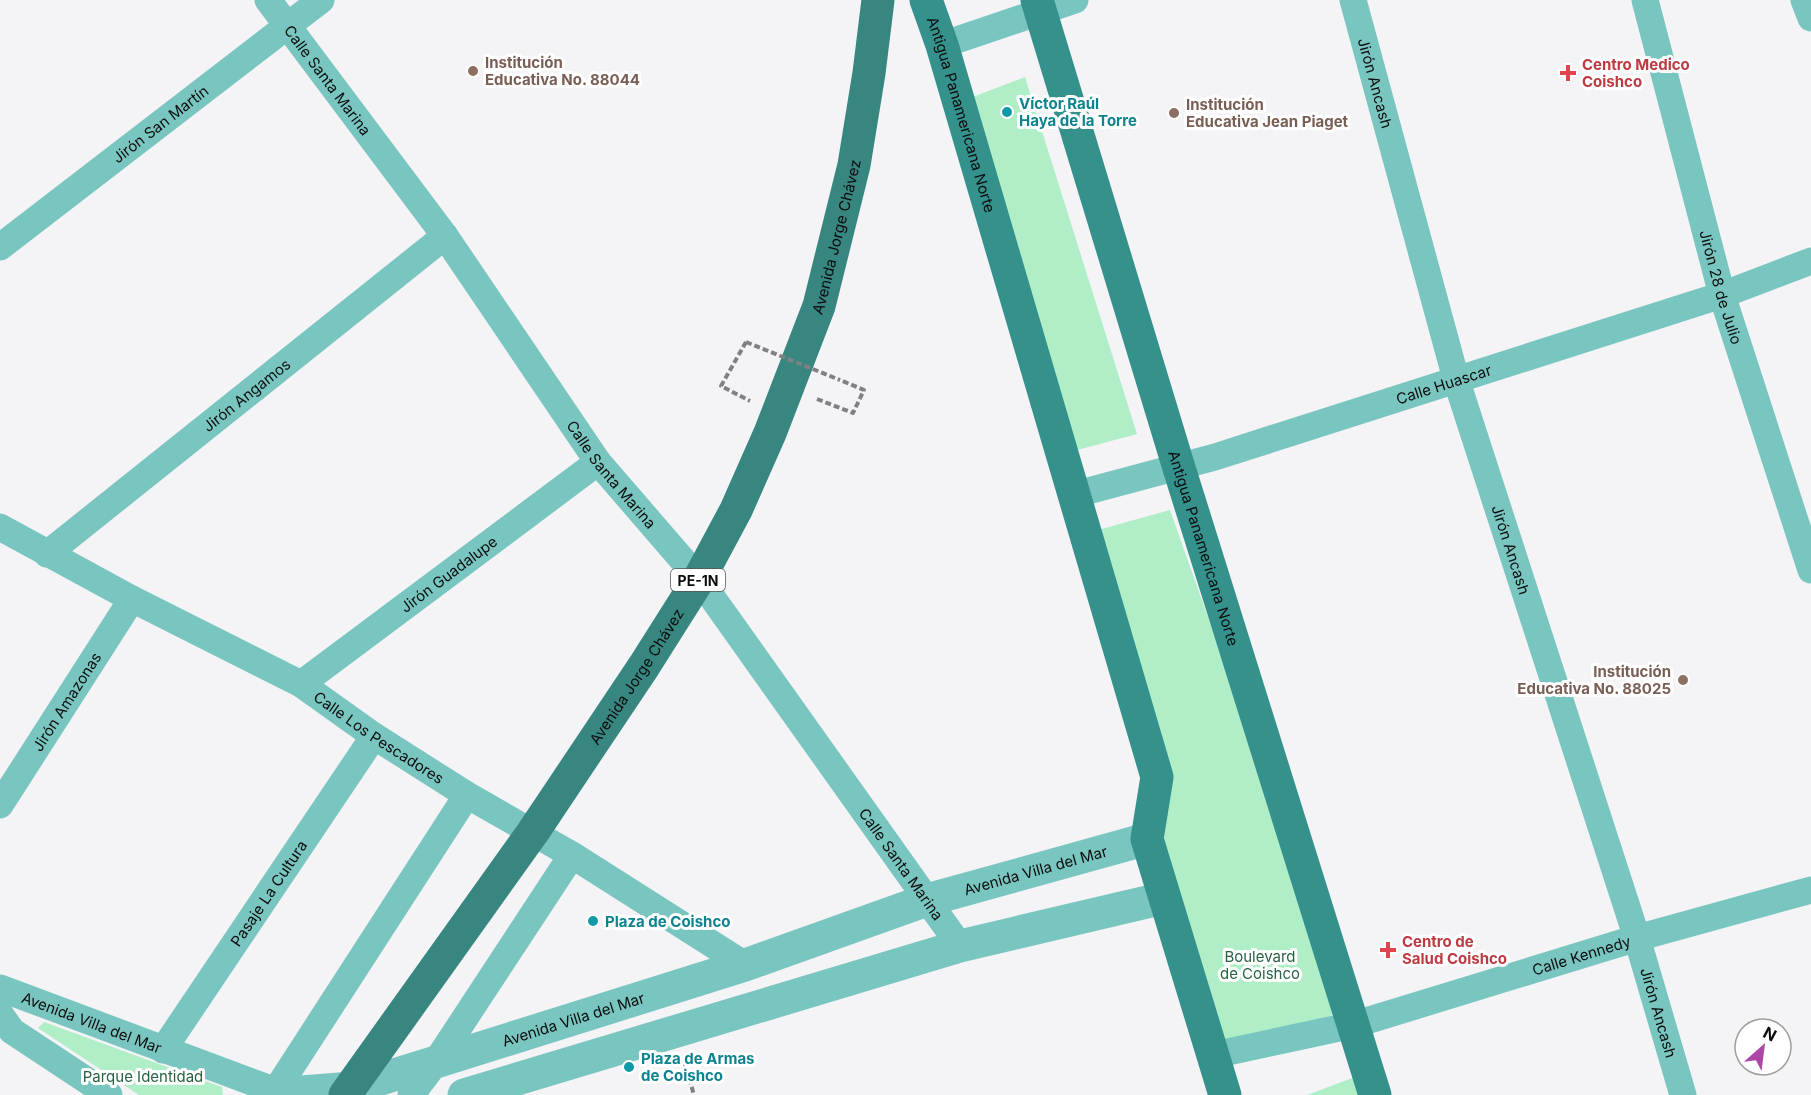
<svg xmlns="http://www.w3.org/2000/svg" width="1811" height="1095" font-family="Inter,sans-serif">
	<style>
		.green { fill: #afeec6 }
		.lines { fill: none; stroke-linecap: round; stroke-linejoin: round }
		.path { stroke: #818082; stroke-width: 4; stroke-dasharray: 6 3; stroke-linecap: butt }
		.minor { stroke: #79c5bf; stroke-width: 27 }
		.tertiary { stroke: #79c5bf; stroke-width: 33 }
		.primary { stroke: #35918b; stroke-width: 33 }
		.trunk { stroke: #378680; stroke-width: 33 }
		.path-bridge { stroke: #818082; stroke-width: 4; stroke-dasharray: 6 3; stroke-linecap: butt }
		.education-dot { fill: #8d6e63; stroke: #fff; stroke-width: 2 }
		.health-dot { fill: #e0444e; stroke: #fff; stroke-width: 2 }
		.culture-dot { fill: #0f9aa8; stroke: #fff; stroke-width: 2 }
		.labels { text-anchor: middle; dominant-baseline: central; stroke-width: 6; stroke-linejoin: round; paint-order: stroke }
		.shield { fill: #fff; stroke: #555556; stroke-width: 1.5 }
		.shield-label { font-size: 14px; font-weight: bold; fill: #0c0c0d }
		.education-label { font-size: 15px; font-weight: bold; fill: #785e54; stroke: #fff; text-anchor: start }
		.health-label { font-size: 15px; font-weight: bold; fill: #be3a42; stroke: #fff; text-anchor: start }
		.street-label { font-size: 15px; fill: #0c0c0d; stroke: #fff }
		.culture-label { font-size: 15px; font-weight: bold; fill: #0d838f; stroke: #fff; text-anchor: start }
		.park-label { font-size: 15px; fill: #276342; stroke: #fff }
	</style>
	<rect width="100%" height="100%" fill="#f4f3f6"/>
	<g class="green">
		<path d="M1025 77 1137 434 1066 453 962 101Z"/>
		<path d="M1170 510 1347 1010 1214 1055 1091 532Z"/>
		<path d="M44 1022 222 1087 223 1095H139L38 1028Z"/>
		<path d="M1363 1074 1369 1095H1307Z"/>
	</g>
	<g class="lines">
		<g class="path">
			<path d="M746 342 721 386 750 401"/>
			<path d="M817 399 853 413 864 390 840 380"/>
			<path d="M684 1061 694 1095"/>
		</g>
		<g class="minor">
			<path id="s1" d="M268 0 445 236 598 462 699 579 960 946"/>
			<path id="s2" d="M1353 0 1456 379 1637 938 1683 1095"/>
			<path id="s3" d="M1645 0 1722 295 1811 570"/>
			<path d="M1804 0 1811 18"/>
			<path d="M942 45 1075 0"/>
			<path id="s4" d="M0 247 321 0"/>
			<path id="s5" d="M1073 495 1215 457 1722 295 1811 261"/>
			<path id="s6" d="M0 527 132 599 301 684 374 736 467 795 572 855 745 965"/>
			<path id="s7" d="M47 554 445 236"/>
			<path id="s8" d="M301 684 598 462"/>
			<path id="s9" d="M0 805 132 599"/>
			<path id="s10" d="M0 988 276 1091 352 1085"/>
			<path d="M0 1014 12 1031 109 1095"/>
			<path id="s11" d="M163 1050 374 736"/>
			<path id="s12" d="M1214 1055 1353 1025 1637 938 1811 890"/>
			<path d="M273 1095 467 795"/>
			<path d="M411 1095 436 1062 572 855"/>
		</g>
		<g class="tertiary">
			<path id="s13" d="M352 1085 371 1082 436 1062 745 965 927 900 1147 839"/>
			<path d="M464 1095 960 946 1164 898"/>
		</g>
		<g class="primary">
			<path id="s14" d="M926 0 942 45 1157 777 1147 839 1225 1095"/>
			<path id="s15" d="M1037 0 1179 468 1375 1095"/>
		</g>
		<path class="trunk" id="s16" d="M345 1095 533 832 644 666 699 579 736 510 770 433 819 306 854 165 869 73 878 0"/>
		<path class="path-bridge" d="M746 342 840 380"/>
	</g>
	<g class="education-dot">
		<circle cx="473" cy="71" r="6"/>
		<circle cx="1174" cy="113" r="6"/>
		<circle cx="1683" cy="680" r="6"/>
	</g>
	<g class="health-dot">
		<path d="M1565 64h6v6h6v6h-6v6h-6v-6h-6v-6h6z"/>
		<path d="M1385 941h6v6h6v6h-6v6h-6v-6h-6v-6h6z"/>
	</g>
	<g class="culture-dot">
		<circle cx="1007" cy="112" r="6"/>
		<circle cx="593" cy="921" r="6"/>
		<circle cx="629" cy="1067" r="6"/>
	</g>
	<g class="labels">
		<rect class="shield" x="671" y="569" width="54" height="22" rx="4.5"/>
		<g class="shield-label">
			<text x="698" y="580">PE-1N</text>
		</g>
		<g class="education-label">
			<text x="485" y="62">Institución<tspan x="485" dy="17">Educativa No. 88044</tspan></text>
			<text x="1186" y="104">Institución<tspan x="1186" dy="17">Educativa Jean Piaget</tspan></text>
			<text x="1671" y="671" text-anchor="end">Institución<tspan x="1671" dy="17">Educativa No. 88025</tspan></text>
		</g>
		<g class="health-label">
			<text x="1582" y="64">Centro Medico<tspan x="1582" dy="17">Coishco</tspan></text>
			<text x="1402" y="941">Centro de<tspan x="1402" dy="17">Salud Coishco</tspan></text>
		</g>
		<g class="street-label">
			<text stroke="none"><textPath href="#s1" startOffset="100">Calle Santa Marina</textPath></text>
			<text stroke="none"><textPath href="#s2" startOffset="86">Jirón Ancash</textPath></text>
			<text stroke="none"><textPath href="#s14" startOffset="120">Antigua Panamericana Norte</textPath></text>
			<text stroke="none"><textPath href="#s4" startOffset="202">Jirón San Martín</textPath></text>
			<text stroke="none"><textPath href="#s16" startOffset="996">Avenida Jorge Chávez</textPath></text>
			<text stroke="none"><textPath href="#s3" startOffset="297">Jirón 28 de Julio</textPath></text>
			<text stroke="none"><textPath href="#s5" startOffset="387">Calle Huascar</textPath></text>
			<text stroke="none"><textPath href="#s7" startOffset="255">Jirón Angamos</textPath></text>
			<text stroke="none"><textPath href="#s1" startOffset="586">Calle Santa Marina</textPath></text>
			<text stroke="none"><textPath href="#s15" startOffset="573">Antigua Panamericana Norte</textPath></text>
			<text stroke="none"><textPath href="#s2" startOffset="572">Jirón Ancash</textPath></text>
			<text stroke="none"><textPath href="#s8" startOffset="184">Jirón Guadalupe</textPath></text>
			<text stroke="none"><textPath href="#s16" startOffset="510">Avenida Jorge Chávez</textPath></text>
			<text stroke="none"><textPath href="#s9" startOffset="123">Jirón Amazonas</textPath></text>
			<text stroke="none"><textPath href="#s6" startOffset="434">Calle Los Pescadores</textPath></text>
			<text stroke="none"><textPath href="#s1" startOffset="1072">Calle Santa Marina</textPath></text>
			<text stroke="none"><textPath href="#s13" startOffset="717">Avenida Villa del Mar</textPath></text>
			<text stroke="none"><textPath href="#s11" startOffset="189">Pasaje La Cultura</textPath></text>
			<text stroke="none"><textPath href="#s12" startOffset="381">Calle Kennedy</textPath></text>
			<text stroke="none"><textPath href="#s2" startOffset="1058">Jirón Ancash</textPath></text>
			<text stroke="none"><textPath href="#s13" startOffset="231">Avenida Villa del Mar</textPath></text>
			<text stroke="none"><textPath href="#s10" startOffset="98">Avenida Villa del Mar</textPath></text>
		</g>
		<g class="culture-label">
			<text x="1019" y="103">Víctor Raúl<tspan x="1019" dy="17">Haya de la Torre</tspan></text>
			<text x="605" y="921">Plaza de Coishco</text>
			<text x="641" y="1058">Plaza de Armas<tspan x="641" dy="17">de Coishco</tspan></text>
		</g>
		<g class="park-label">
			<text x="1260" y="956">Boulevard<tspan x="1260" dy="17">de Coishco</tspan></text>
			<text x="143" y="1076">Parque Identidad</text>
		</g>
	</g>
	<g transform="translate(1763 1047) rotate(28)"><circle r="28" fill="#ffffff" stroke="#9e9e9e" stroke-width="1.5"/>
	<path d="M0-4.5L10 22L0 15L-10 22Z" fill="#ae46a8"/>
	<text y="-9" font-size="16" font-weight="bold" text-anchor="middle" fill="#0c0c0d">N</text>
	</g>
</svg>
